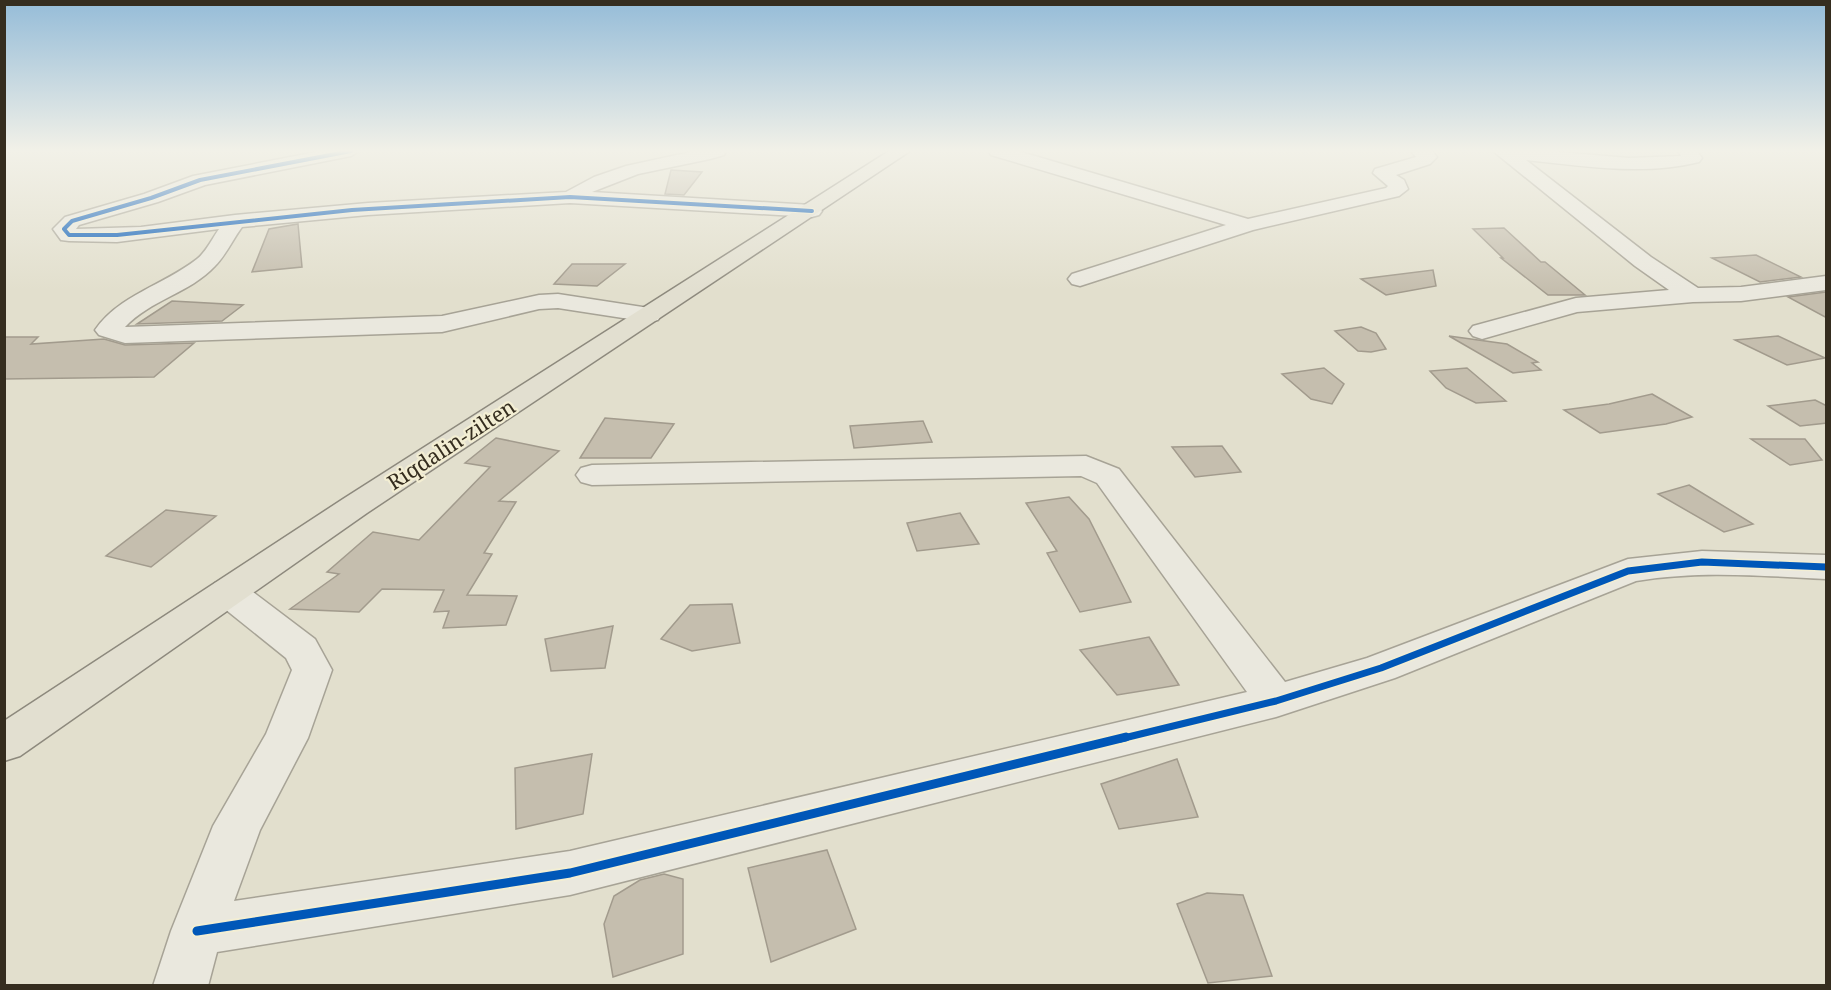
<svg xmlns="http://www.w3.org/2000/svg" width="1831" height="990" font-family="'Noto Serif',serif">
	<style>
		.building { fill: #c5beae; stroke: #a29b8d; stroke-width: 1.5 }
		.lines { fill: none; stroke-linecap: round; stroke-linejoin: round }
		.minor-casing { stroke: #a7a396; stroke-width: 3 }
		.major-casing { stroke: #8d897d; stroke-width: 3 }
		.minor { fill: #eae8de; fill-rule: evenodd }
		.major { fill: #e2dfd0; fill-rule: evenodd }
		.cycleway-far2-casing { stroke: #f3eed3; stroke-width: 6 }
		.cycleway-far1-casing { stroke: #f3eed3; stroke-width: 10 }
		.cycleway-casing { stroke: #f3eed3; stroke-width: 13 }
		.cycleway-far2 { stroke: #0057b8; stroke-width: 4 }
		.cycleway-far1 { stroke: #0057b8; stroke-width: 7 }
		.cycleway { stroke: #0057b8; stroke-width: 9 }
		.labels { text-anchor: middle; dominant-baseline: central; stroke-width: 4.5; stroke-linejoin: round; paint-order: stroke }
		.street-label { font-size: 21px; fill: #352d1f; stroke: #f3eed3 }
	</style>
	<rect width="100%" height="100%" fill="#e2dfcd"/>
	<g class="building">
		<path d="M671 170 702 172 684 195 665 194Z"/>
		<path d="M298 224 302 267 252 272 269 229Z"/>
		<path d="M1504 228 1541 262H1545L1585 295H1548L1501 258H1503L1473 229Z"/>
		<path d="M1756 255 1801 277 1760 282 1712 258Z"/>
		<path d="M572 264H625L597 286 554 284Z"/>
		<path d="M1433 270 1436 286 1386 295 1361 279Z"/>
		<path d="M1827 292V318L1788 297 1826 292Z"/>
		<path d="M172 301 243 305 222 321 137 324Z"/>
		<path d="M1361 327 1376 333 1386 349 1371 352 1358 351 1335 331Z"/>
		<path d="M1449 336 1507 344 1538 362 1532 363 1541 370 1513 373Z"/>
		<path d="M1778 336 1825 358 1787 365 1735 340Z"/>
		<path d="M4 337H38L31 344 104 339 125 345 194 343 154 377 4 379Z"/>
		<path d="M1324 368 1344 384 1332 404 1311 399 1282 374Z"/>
		<path d="M1467 368 1506 401 1476 403 1446 388 1430 371Z"/>
		<path d="M1652 394 1692 417 1666 424 1600 433 1564 410 1609 404Z"/>
		<path d="M1815 400 1827 406V423L1800 426 1768 406Z"/>
		<path d="M605 418 674 424 651 458H580Z"/>
		<path d="M923 421 932 442 854 448 850 426Z"/>
		<path d="M496 438 559 451 499 501 516 502 484 553 492 554 467 595 517 596 506 625 443 628 449 611 434 612 444 590 382 589 359 612 290 609 339 574 327 572 373 532 419 540 490 467 465 463Z"/>
		<path d="M1751 439H1805L1822 460 1790 465Z"/>
		<path d="M1222 446 1241 472 1195 477 1172 447Z"/>
		<path d="M1689 485 1753 524 1724 532 1658 494Z"/>
		<path d="M1069 497 1089 519 1131 602 1080 612 1047 553 1057 551 1026 503Z"/>
		<path d="M166 510 216 516 151 567 106 556Z"/>
		<path d="M960 513 979 544 917 551 907 523Z"/>
		<path d="M732 604 740 643 692 651 661 639 690 605Z"/>
		<path d="M613 626 605 668 551 671 545 639Z"/>
		<path d="M1149 637 1179 685 1117 695 1080 650Z"/>
		<path d="M592 754 583 814 516 829 515 768Z"/>
		<path d="M1177 759 1198 817 1119 829 1101 784Z"/>
		<path d="M827 850 856 929 771 962 748 868Z"/>
		<path d="M664 874 683 879V954L613 977 604 924 614 896 640 880Z"/>
		<path d="M1207 893 1243 895 1272 976 1208 983 1177 904Z"/>
	</g>
	<g class="lines">
		<g class="minor-casing">
			<g id="minor">
				<path d="M321 151H359L351 156 205 185 158 202 79 225 76 229 141 227 235 215 368 203 566 192 594 177 626 166 695 151H726L724 155 710 159 638 174 592 192 812 205 819 207 822 211 819 215 812 217 570 203 368 215 242 227C233 239 226 255 215 266 190 293 150 300 125 327L442 316 539 295 558 294 649 308 658 310 661 315 658 320 649 322 558 308 539 309 442 332 125 343 99 335 95 330C119 295 164 285 197 259 206 252 212 239 219 229L117 242 69 241 61 240 53 229 65 217 144 194 193 176Z"/>
				<path d="M989 151H1018L1248 219 1386 188 1388 186 1373 173 1375 169 1416 157 1411 151H1432L1437 157 1430 164 1396 175 1404 180 1408 189 1399 196 1253 230 1080 286 1072 284 1068 279 1072 274 1226 225 991 155Z"/>
				<path d="M1493 151H1547L1629 158 1681 156 1678 151H1697L1702 158 1699 162C1643 176 1583 166 1526 160L1651 257 1698 288 1741 287 1826 276V290L1741 301 1693 302 1577 312 1482 339 1473 336 1469 331 1473 326 1576 298 1669 290 1635 266Z"/>
				<path d="M1086 456 1119 469 1285 682 1367 658 1628 559 1702 551 1826 555V579C1762 576 1700 570 1636 581L1395 678 1276 717 570 895 217 952 208 986H153L171 931 213 826 266 734 292 670 286 658 215 601 209 592 215 583 228 580 241 583 315 639 332 670 308 738 260 830 234 901 570 851 1247 692 1097 483 1081 476 592 485 581 482 576 475 581 468 592 465Z"/>
			</g>
		</g>
		<g class="major-casing">
			<path id="major" d="M889 151H910L367 513 20 756 4 761V721L343 499Z"/>
		</g>
		<use href="#minor" class="minor"/>
		<use href="#major" class="major"/>
		<g class="cycleway-far2-casing">
			<path id="cycleway-far2" d="M351 151 200 180 151 198 72 221 64 229 69 235H117L352 210 570 197 812 211"/>
		</g>
		<g class="cycleway-far1-casing">
			<path id="cycleway-far1" d="M1120 739 1276 701 1381 668 1628 571 1702 562 1826 567"/>
		</g>
		<g class="cycleway-casing">
			<path id="cycleway" d="M197 931 570 873 1126 737"/>
		</g>
		<use href="#cycleway-far2" class="cycleway-far2"/>
		<use href="#cycleway-far1" class="cycleway-far1"/>
		<use href="#cycleway" class="cycleway"/>
	</g>
	<linearGradient id="sky" x2="0" y2="1"><stop stop-color="#95bcd8"/><stop offset="0.52" stop-color="#f2f1e8"/><stop offset="1" stop-color="#f2f1e8" stop-opacity="0"/></linearGradient>
	<rect width="1831" height="290" fill="url(#sky)"/>
	<g class="labels">
		<g class="street-label">
			<text transform="translate(451 444) rotate(-33)">Riqdalin-zilten</text>
		</g>
	</g>
	<rect width="1831" height="990" fill="none" stroke="#352d1f" stroke-width="12"/>
</svg>
